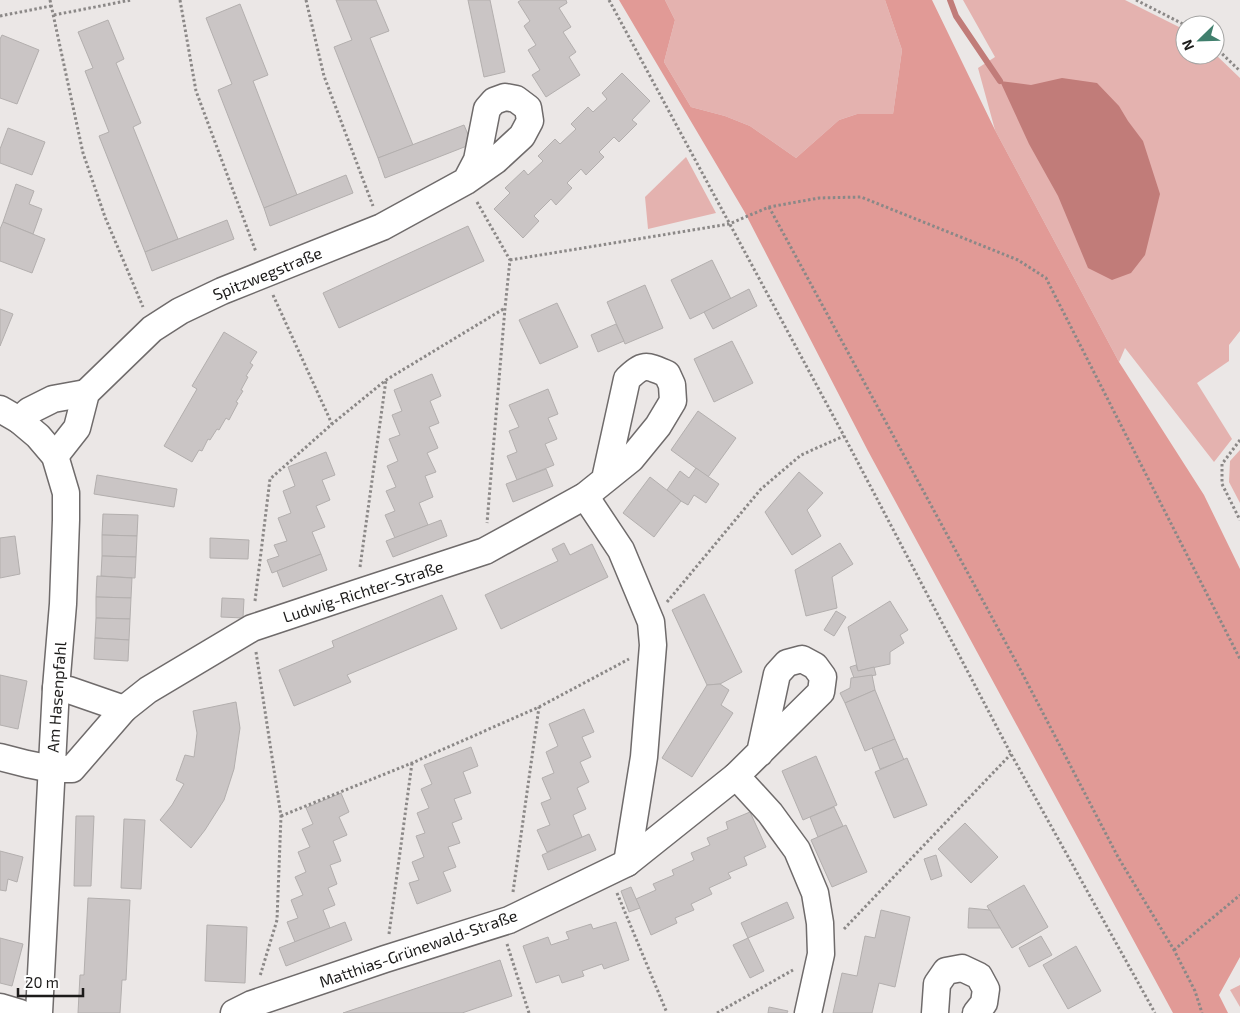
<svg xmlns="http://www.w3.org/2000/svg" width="1240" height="1013" font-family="'Exo 2',sans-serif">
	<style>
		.green { fill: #e4b2af }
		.forest { fill: #e19a96 }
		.water { fill: #c17c79 }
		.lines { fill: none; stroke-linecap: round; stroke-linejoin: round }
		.stream { stroke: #c17c79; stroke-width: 6 }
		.building { fill: #cac5c5; stroke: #b3afae }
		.street-casing { stroke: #6f6b6b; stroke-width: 29 }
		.path { stroke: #8b8887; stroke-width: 3; stroke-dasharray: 2.5 2.5; stroke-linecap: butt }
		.street { stroke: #fff; stroke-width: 26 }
		.labels { text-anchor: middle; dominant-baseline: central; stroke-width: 4.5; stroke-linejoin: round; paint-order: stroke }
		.street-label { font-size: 16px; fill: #1c1b1a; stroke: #fff }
	</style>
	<rect width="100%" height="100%" fill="#ebe7e6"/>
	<g class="green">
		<path d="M665 0H885L902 50 893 114H857L839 120 796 158 750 126 725 116 691 107 664 62 675 20Z"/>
		<path d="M963 0H1125L1185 30V55H1215V54L1240 78V331L1229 345V361L1197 383 1232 439 1214 462 1125 348 1119 362 995 130 978 68 995 57Z"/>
		<path d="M686 157 716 213 648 229 645 197Z"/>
		<path d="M1240 450V503L1229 482 1230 461Z"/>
		<path d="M1240 985V1007L1230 990Z"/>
	</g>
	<path class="forest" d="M619 0H665L675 20 664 62 691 107 725 116 750 126 796 158 839 120 857 114H893L902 50 885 0H932L995 130 1119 362 1204 495 1240 569V957L1219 995 1228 1013H1173L868 451 744 211Z"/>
	<path class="water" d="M1062 78 1097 83 1119 106 1128 121 1143 141 1160 194 1145 255 1131 273 1112 280 1088 268 1058 196 1029 144 1000 81 1031 85Z"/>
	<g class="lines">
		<path class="stream" d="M950 0 956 16 1000 81"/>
	</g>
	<g class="building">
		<path d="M336 0H376L389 31 370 38 413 145 378 158 334 47 352 40Z"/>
		<path d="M468 0H490L505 72 484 77Z"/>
		<path d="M521 0H566L567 3 559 8 571 27 563 32 576 52 569 57 580 75 546 97 532 75 540 70 528 50 536 45 524 26 530 21 518 2Z"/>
		<path d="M240 4 268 75 253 81 297 195 264 208 218 90 232 84 206 18Z"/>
		<path d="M108 20 124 59 116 63 141 123 133 127 178 239 145 252 99 136 109 132 85 71 93 68 78 32Z"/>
		<path d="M2 35 39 50 17 104 0 98V39Z"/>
		<path d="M622 73 650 101 632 120 637 124 619 142 614 137 599 152 604 157 586 175 581 169 567 183 572 188 556 205 551 199 534 216 539 221 523 238 494 209 510 193 505 188 524 170 528 175 543 161 538 156 555 139 560 144 576 129 571 124 588 107 593 112 607 99 602 93Z"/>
		<path d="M464 125 472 144 385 178 378 158Z"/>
		<path d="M8 128 45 142 32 175 0 163V149Z"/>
		<path d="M346 175 353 193 270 226 264 208Z"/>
		<path d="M16 184 34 191 29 204 42 209 33 234 3 222Z"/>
		<path d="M227 220 234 239 152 271 145 252Z"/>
		<path d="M3 222 45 239 32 273 0 261V229Z"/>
		<path d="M468 226 484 261 339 328 323 293Z"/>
		<path d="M712 260 731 299 690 319 671 280Z"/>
		<path d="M645 285 663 328 625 344 607 302Z"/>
		<path d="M749 289 757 306 713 329 704 312Z"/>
		<path d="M557 303 578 347 540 364 519 320Z"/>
		<path d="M0 309 13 314 0 346Z"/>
		<path d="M616 324 624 341 598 352 591 335Z"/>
		<path d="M224 332 257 352 250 363 253 365 246 376 248 377 241 390 243 391 236 402 238 403 229 420 226 418 219 430 217 429 210 440 208 439 202 451 199 450 192 462 164 446 197 389 192 386Z"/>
		<path d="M732 341 753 383 714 402 694 359Z"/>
		<path d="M432 374 441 396 430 401 439 423 429 427 438 448 427 453 436 472 425 476 433 497 419 503 428 525 395 538 385 515 395 511 386 491 396 487 387 466 398 461 389 439 400 435 392 415 402 411 394 390Z"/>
		<path d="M548 389 558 414 548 418 557 439 545 444 554 465 517 480 507 456 517 452 509 431 519 427 509 405Z"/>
		<path d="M698 411 736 438 708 477 671 450Z"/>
		<path d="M326 452 335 475 322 480 330 500 316 506 325 527 312 532 321 554 272 573 267 560 279 556 274 545 287 541 278 518 291 513 283 491 295 486 288 467Z"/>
		<path d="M696 468 719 484 706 503 694 495 688 505 681 501 667 490 680 471 689 478Z"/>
		<path d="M546 469 553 486 513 502 506 484Z"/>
		<path d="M799 472 823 493 807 510 821 536 792 555 765 512Z"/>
		<path d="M97 475 177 489 174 507 94 494Z"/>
		<path d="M650 477 681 501 654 537 623 513Z"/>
		<path d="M103 514 138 515 137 536 102 535Z"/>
		<path d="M441 520 447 536 393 557 386 541Z"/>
		<path d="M102 535 137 536 136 557 102 556Z"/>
		<path d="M15 536 20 574 0 578V538Z"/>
		<path d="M210 538 249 540 248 559 210 558Z"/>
		<path d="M564 543 570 555 592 544 608 577 501 629 485 595 558 561 552 549Z"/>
		<path d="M840 543 853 564 832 577 837 608 806 616 795 570Z"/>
		<path d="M321 554 327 570 283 587 277 571Z"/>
		<path d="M102 556 136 557 135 578 101 576Z"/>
		<path d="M97 576 132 578 131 598 96 597Z"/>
		<path d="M704 594 742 672 720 684 707 685 672 610Z"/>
		<path d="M442 595 457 629 347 675 351 682 294 706 279 670 334 647 332 641Z"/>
		<path d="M96 597 131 598 130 619 96 618Z"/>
		<path d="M222 598 244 599 243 618 221 617Z"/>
		<path d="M890 601 908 630 900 635 904 643 890 652V664L858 671 848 627Z"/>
		<path d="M836 611 846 617 834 636 824 630Z"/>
		<path d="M96 618 130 619 129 640 95 638Z"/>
		<path d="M95 638 129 640 128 661 94 659Z"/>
		<path d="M856 665 858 671 874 667 876 675 854 678 850 667Z"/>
		<path d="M0 675 27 681 18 729 0 725Z"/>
		<path d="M872 675 875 690 845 703 840 693 850 688 851 678Z"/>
		<path d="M720 684 729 690 721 705 733 713 692 777 662 758 707 685Z"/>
		<path d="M875 690 895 739 865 751 845 703Z"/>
		<path d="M236 702 240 728 234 769 224 800 205 830 191 848 160 820 172 805 184 784 176 780 185 755 194 757 197 733 193 711Z"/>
		<path d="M584 709 594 732 582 737 591 757 580 762 589 782 577 788 586 809 573 815 582 837 547 852 537 830 550 825 541 803 551 799 542 778 554 773 546 752 558 746 549 724Z"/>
		<path d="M895 739 904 760 880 769 872 748Z"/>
		<path d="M471 747 478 766 463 772 471 793 454 799 462 819 452 823 460 843 448 847 456 867 443 872 451 891 417 904 409 883 419 880 412 862 424 857 416 836 425 833 417 813 429 808 421 789 432 784 424 765Z"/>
		<path d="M816 756 837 805 803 820 782 771Z"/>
		<path d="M907 758 927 805 894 818 875 772Z"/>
		<path d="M341 793 349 812 339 817 347 835 333 841 341 861 330 865 337 884 328 888 335 905 323 910 330 928 295 942 287 922 298 918 291 900 303 895 295 877 306 872 298 852 310 847 302 829 313 824 306 808Z"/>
		<path d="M834 807 843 826 818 837 810 817Z"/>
		<path d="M750 812 766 847 744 857 747 865 728 873 731 878 709 888 712 894 691 904 694 910 675 918 677 923 651 935 636 899 656 890 653 884 674 875 672 870 694 860 691 853 710 845 707 838 728 829 726 822Z"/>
		<path d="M76 816H94L91 886H74Z"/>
		<path d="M124 819 145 820 141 889 121 888Z"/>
		<path d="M965 823 998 857 971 883 938 849Z"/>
		<path d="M846 825 867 872 832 887 811 840Z"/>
		<path d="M589 834 596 850 548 870 542 855Z"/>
		<path d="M0 851 23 857 17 882 8 879 6 891 0 890Z"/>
		<path d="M936 855 942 876 931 880 924 859Z"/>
		<path d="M1024 885 1048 927 1012 948 987 906Z"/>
		<path d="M631 887 640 908 629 912 621 891Z"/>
		<path d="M88 898 130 900 126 980H122L120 1013H78L80 975H84Z"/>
		<path d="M787 902 794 918 748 938 741 923Z"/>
		<path d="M969 908 990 910 1000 928H968Z"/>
		<path d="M881 910 910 917 895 987 879 983 872 1013H833L842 973 857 976 865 936 875 938Z"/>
		<path d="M345 922 352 940 286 966 279 948Z"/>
		<path d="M616 922 629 960 604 969 602 964 582 971 584 976 562 983 559 975 536 983 523 946 548 937 551 945 569 939 566 932 591 924 593 929Z"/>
		<path d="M207 925 247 927 245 983 205 981Z"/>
		<path d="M1041 936 1052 955 1029 967 1019 948Z"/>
		<path d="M0 938 23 944 12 986 0 983Z"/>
		<path d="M748 938 764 971 750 978 733 945Z"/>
		<path d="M1076 946 1101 991 1068 1009 1043 965Z"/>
		<path d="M500 960 512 996 462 1013H343Z"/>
		<path d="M769 1007 788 1011 787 1013H768Z"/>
	</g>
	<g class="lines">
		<g class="street-casing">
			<g id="street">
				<path d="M0 409 19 420 38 436 55 456 66 493V520L63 604 56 688 39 1013"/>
				<path d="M19 420 29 411 53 399 86 393"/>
				<path d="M55 456 77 428 86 393 152 329 180 311 222 291 382 227 466 181 496 160 522 136 530 121 528 108 516 99 505 97 494 101 487 109 477 160 466 181"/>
				<path d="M585 496 621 550 651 622 653 645 644 757 627 863"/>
				<path d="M56 688 69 690 124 709"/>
				<path d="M0 757 27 764 52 769H72L124 709 148 690 252 628 357 593 485 551 585 496 631 459 658 426 673 401 672 385 667 374C646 365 644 363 627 379L605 479"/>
				<path d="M736 776 770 813 797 850 815 893 820 923 821 954 808 1013"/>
				<path d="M0 1007 20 1013"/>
				<path d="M234 1013 252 1004 385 959 509 920 627 863 736 776 821 692 823 677 815 666 802 659 787 663 777 674 760 753"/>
				<path d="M935 1013 937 984 946 971 962 968 979 976 986 989 984 1003 976 1013"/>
			</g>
		</g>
		<g class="path">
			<path d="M50 0 83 153 105 217 143 307"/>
			<path d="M180 0 196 91 256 252"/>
			<path d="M306 0 324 76 373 206"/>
			<path d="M609 0 844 436 1011 754 1155 1013"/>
			<path d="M1136 0 1185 25"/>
			<path d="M54 15 131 0"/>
			<path d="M0 16 51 6"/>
			<path d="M1215 47 1240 71"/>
			<path d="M477 202 510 260 505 308 487 523"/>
			<path d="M769 207 1020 669 1118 857 1174 950 1195 991 1202 1013"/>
			<path d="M510 260 729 224 769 207 819 198 861 197 1018 260 1046 278 1240 659"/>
			<path d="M273 295 332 424"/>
			<path d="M1240 440 1222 464V484L1240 520"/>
			<path d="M360 567 386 380"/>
			<path d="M255 601 270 479 332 424 386 380 505 308"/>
			<path d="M667 602 761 489 801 455 844 436"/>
			<path d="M256 652 281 816 277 920 260 976"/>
			<path d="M281 816 412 763 539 707 629 659"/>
			<path d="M513 892 539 707"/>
			<path d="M617 893 667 1013"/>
			<path d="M844 929 1011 754"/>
			<path d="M389 934 412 763"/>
			<path d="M507 944 529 1013"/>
			<path d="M1174 950 1240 895"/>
			<path d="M717 1013 793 970"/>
		</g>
		<use href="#street" class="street"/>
	</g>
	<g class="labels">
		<g class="street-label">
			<text transform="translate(267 273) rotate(-22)">Spitzwegstraße</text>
			<text transform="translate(363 591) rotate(-18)">Ludwig-Richter-Straße</text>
			<text transform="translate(56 697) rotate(-86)">Am Hasenpfahl</text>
			<text transform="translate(418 948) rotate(-19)">Matthias-Grünewald-Straße</text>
		</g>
	</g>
	<g transform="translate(1200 40) rotate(247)"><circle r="24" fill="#ffffff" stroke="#a4a4a3"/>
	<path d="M0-4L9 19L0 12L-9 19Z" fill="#407f6d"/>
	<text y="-8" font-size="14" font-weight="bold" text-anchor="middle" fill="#1c1b1a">N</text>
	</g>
	<path d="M18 988v8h65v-8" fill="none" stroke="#1c1b1a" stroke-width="2.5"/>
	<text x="25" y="988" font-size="15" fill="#1c1b1a" stroke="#ffffff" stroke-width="4" paint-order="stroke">20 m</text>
</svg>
